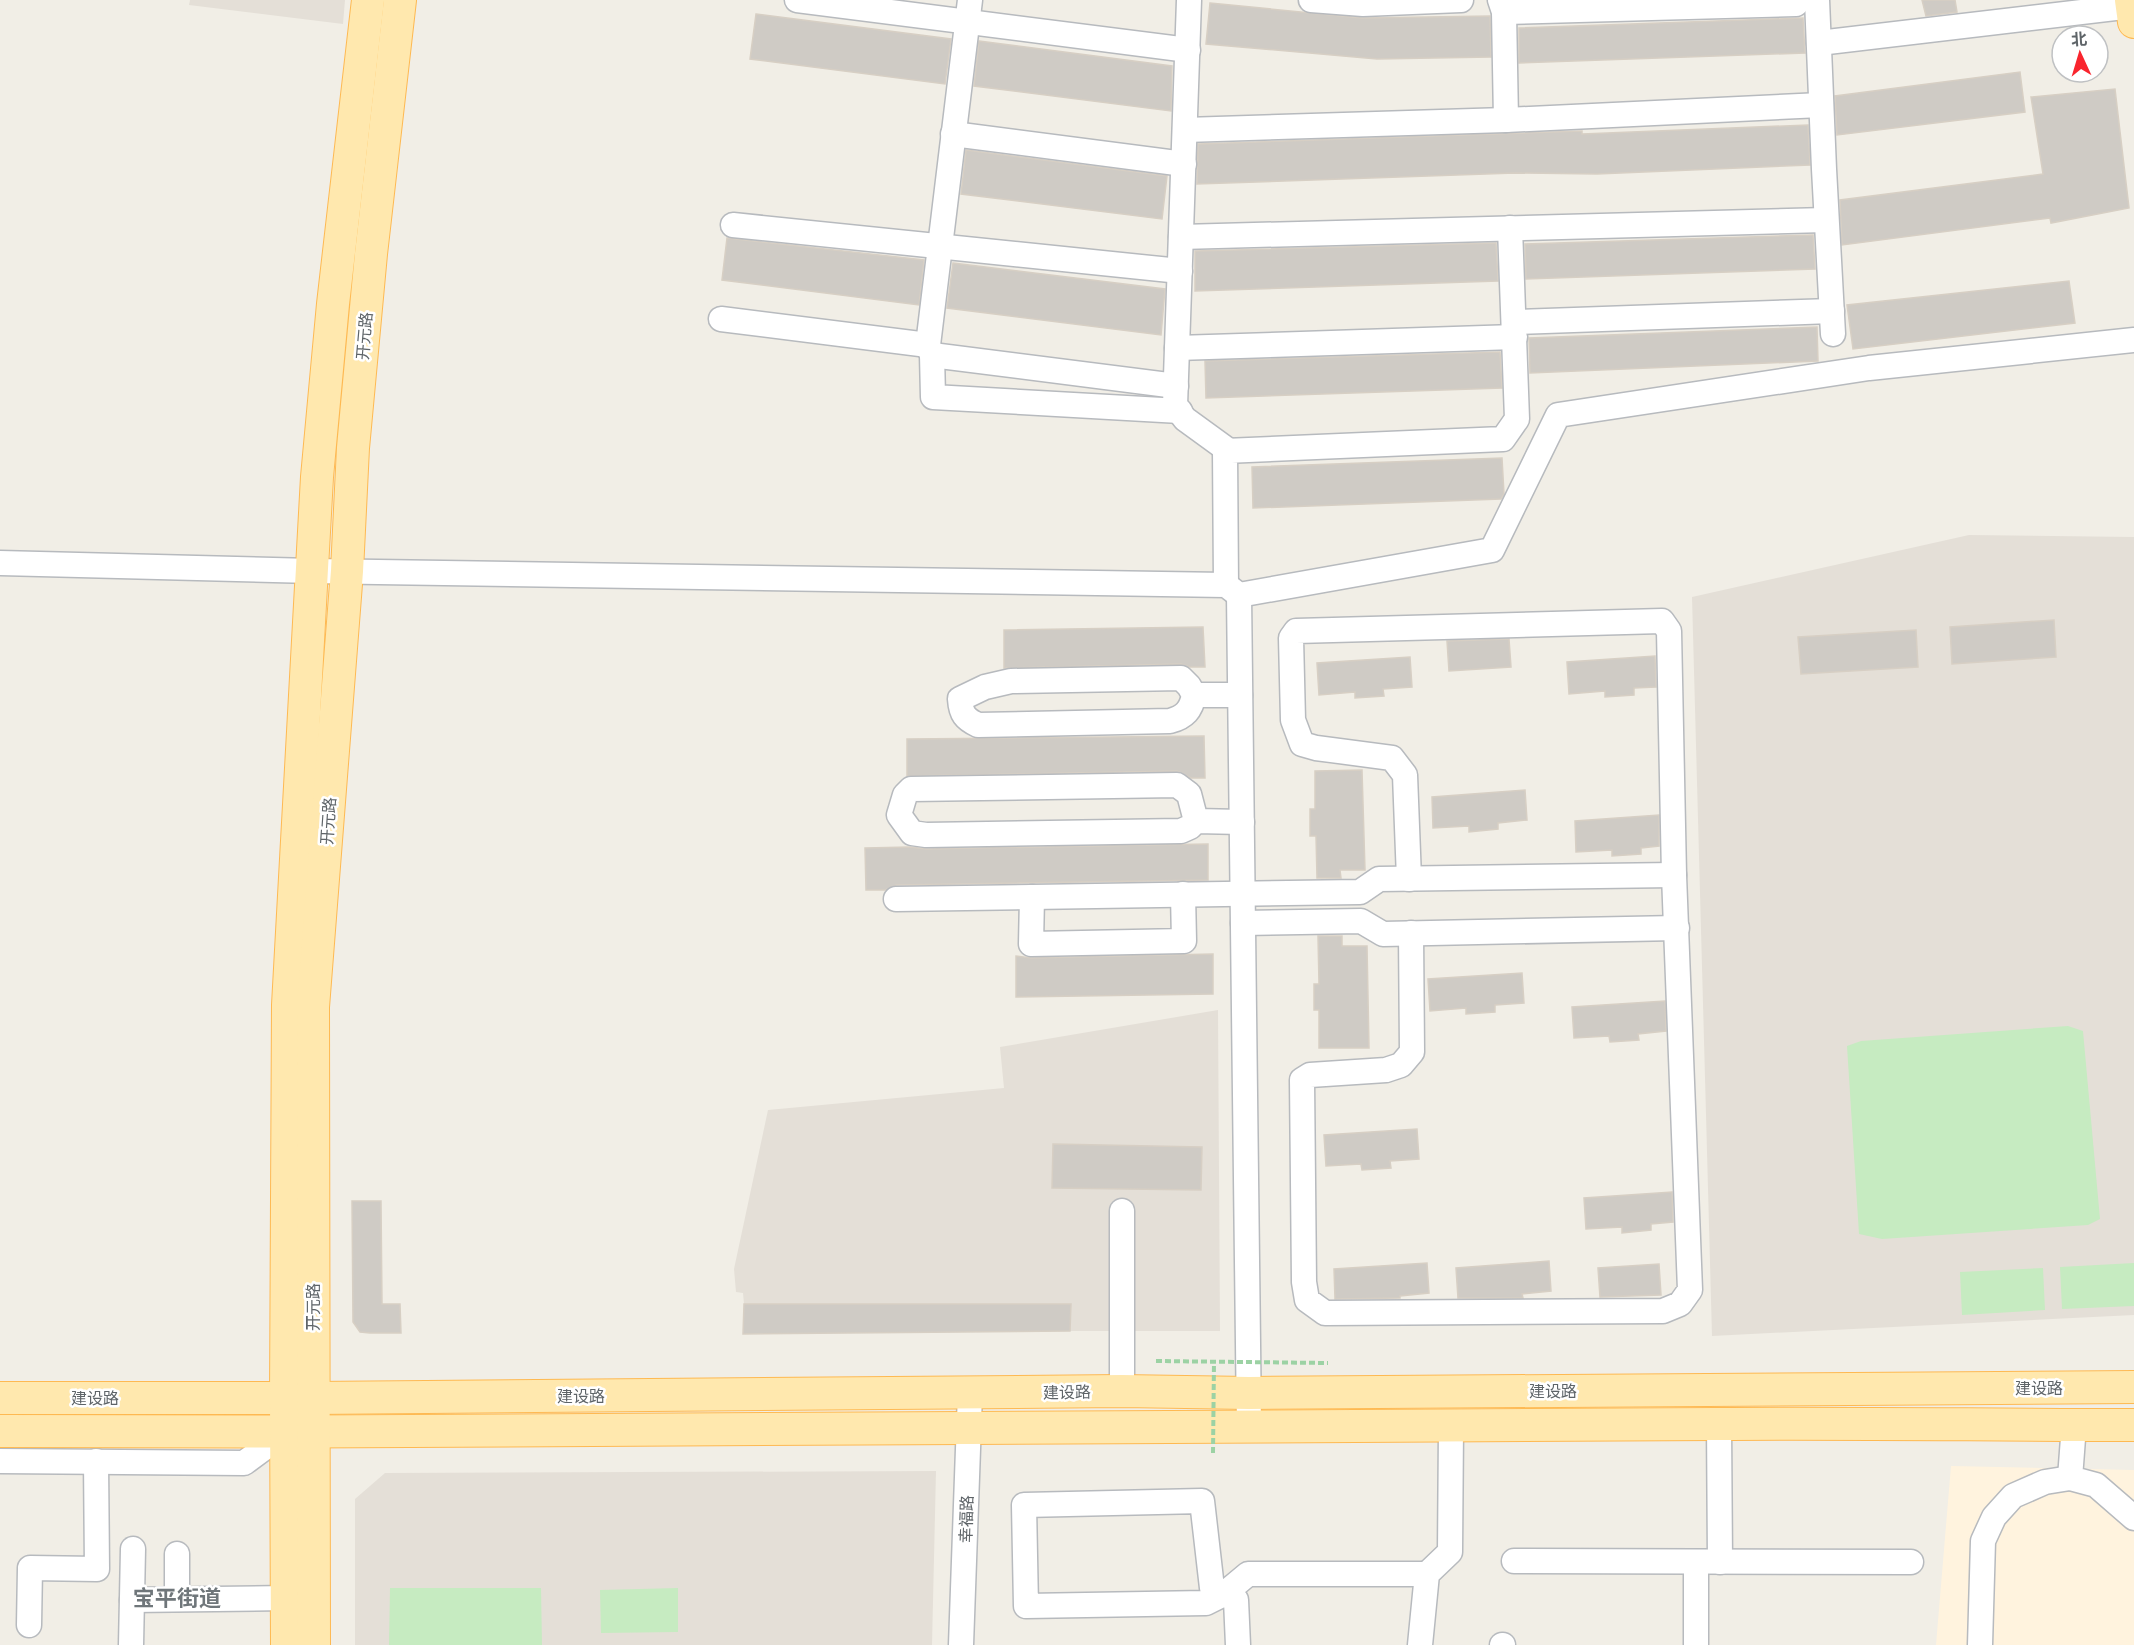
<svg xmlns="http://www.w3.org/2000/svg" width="2134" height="1645" font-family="Mulish,'Noto Sans SC',sans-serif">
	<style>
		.commercial { fill: #fff3de }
		.education { fill: #e4dfd7 }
		.green { fill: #c6ebc1 }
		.building { fill: #cfcbc5; stroke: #d7cfc4; stroke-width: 1.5 }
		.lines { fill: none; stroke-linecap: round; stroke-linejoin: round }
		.minor-casing { stroke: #b7babe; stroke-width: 27 }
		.major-casing { stroke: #feb952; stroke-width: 34 }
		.minor { stroke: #fff; stroke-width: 24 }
		.major { stroke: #ffe8ae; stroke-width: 32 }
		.path-bridge { stroke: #9cd2a4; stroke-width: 4; stroke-dasharray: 6 3; stroke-linecap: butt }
		.labels { text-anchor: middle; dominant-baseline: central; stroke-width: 5; stroke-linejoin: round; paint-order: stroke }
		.street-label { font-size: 16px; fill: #5e6468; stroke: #fff }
		.district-label { font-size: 22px; font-weight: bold; fill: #6f767a; stroke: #fff }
	</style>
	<rect width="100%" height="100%" fill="#f1eee6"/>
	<path class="commercial" d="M1951 1466 2134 1470V1645H1936Z"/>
	<g class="education">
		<path d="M190 0H345L343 24 189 5Z"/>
		<path d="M1969 535 2134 537V1315L1712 1336 1692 597Z"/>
		<path d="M1218 1010 1220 1331H1070V1304H744L743 1293 736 1292 734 1269 768 1110 1004 1088 1000 1047Z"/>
		<path d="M936 1471 932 1645H355V1499L385 1473Z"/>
	</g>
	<g class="green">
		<path d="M2068 1026 2083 1031 2100 1219 2088 1225 1882 1239 1859 1234 1847 1046 1861 1041Z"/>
		<path d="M2134 1263V1306L2062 1309 2060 1267Z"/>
		<path d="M2043 1268 2045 1310 1962 1315 1960 1272Z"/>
		<path d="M390 1588H541L542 1645H389Z"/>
		<path d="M678 1588V1632L601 1633 600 1590Z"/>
	</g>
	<g class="building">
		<path d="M1922 0H1955L1957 12 1926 16Z"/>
		<path d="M1210 3 1362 18 1490 16 1491 57 1377 59 1206 44Z"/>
		<path d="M756 14 951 39 945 84 750 59Z"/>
		<path d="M1803 18 1805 53 1519 63V28Z"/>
		<path d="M979 41 1172 66 1171 111 974 86Z"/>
		<path d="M2020 72 2025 112 1837 135 1835 96Z"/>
		<path d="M2115 89 2129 208 2051 223 2050 218 1842 245 1840 200 2043 174 2031 97Z"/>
		<path d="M1808 125 1810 165 1597 174 1515 173 1197 184 1198 144 1582 131V134Z"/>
		<path d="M966 150 1167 176 1162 219 961 194Z"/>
		<path d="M1813 235 1815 269 1526 279 1525 244Z"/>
		<path d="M727 238 924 260 919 305 722 280Z"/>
		<path d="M1496 243 1498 281 1195 291V251Z"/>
		<path d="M953 263 1165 289 1161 335 947 308Z"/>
		<path d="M2069 281 2075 323 1853 349 1847 305Z"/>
		<path d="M1817 327 1818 361 1530 373 1529 338Z"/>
		<path d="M1500 352 1502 388 1206 398 1205 361Z"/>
		<path d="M1502 458 1504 494 1501 499 1253 508 1252 467Z"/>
		<path d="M2054 620 2056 657 1952 664 1950 627Z"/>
		<path d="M1203 627 1205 667H1190L1181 664 1004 668V630Z"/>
		<path d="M1916 630 1918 667 1801 674 1798 637Z"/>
		<path d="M1509 639 1511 667 1449 671 1447 641Z"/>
		<path d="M1655 656 1656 687 1634 688V695L1605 697V691L1569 694 1567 662Z"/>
		<path d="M1410 657 1412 687 1383 689 1384 696 1355 698V692L1319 695 1317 663Z"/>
		<path d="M1204 736 1205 778H1191L1177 771 907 776V739Z"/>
		<path d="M1362 770 1365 870H1340L1341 878H1317L1316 836H1310V809H1315V771Z"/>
		<path d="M1525 790 1527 820 1498 823V829L1469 832V826L1433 828 1432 797Z"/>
		<path d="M1659 815V846L1641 848V854L1612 856V850L1576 852 1575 821Z"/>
		<path d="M1208 844V880L896 885 885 890H866L865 848 910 847 926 849Z"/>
		<path d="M1318 936H1342V946H1367L1369 1048H1319V1010H1314V984H1319Z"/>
		<path d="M1213 954V994L1016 997V956L1031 958Z"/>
		<path d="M1522 973 1524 1003 1495 1005V1012L1466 1014V1008L1430 1011 1428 979Z"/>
		<path d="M1665 1001 1666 1031 1638 1034 1639 1040 1610 1042 1609 1036 1574 1038 1572 1007Z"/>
		<path d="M1417 1129 1419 1159 1390 1161 1391 1168 1362 1170 1361 1164 1326 1166 1324 1135Z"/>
		<path d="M1053 1144 1202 1147 1201 1190 1052 1188Z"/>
		<path d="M1672 1192 1673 1222 1651 1224V1230L1622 1233V1227L1586 1229 1584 1198Z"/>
		<path d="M352 1201H381L382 1304H400L401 1333H370L360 1332 353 1322Z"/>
		<path d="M1549 1261 1551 1291 1522 1294 1523 1298H1458L1456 1268Z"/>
		<path d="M1427 1263 1429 1293 1400 1296V1298L1335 1299 1334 1269Z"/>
		<path d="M1659 1264 1661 1295 1600 1297 1598 1268Z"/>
		<path d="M744 1304H1071L1070 1331 743 1334Z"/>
	</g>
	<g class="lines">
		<g class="minor-casing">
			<g id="minor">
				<path d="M797 0 1188 50"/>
				<path d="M970 0 928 345 932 355 933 397 1180 411"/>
				<path d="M1189 0 1175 406 1185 419 1229 451"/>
				<path d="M1311 0 1363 4 1461 0"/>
				<path d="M1500 0 1504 12 1506 120"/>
				<path d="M1817 0 1824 169 1833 334"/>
				<path d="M1504 12 1796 4"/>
				<path d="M1819 43 2132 6"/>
				<path d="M1185 130 1506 120 1821 105"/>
				<path d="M953 134 1184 164"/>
				<path d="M733 225 1180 271"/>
				<path d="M1181 237 1826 220"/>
				<path d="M721 319 928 345"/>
				<path d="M1514 322 1832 311"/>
				<path d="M1177 348 1515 337"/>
				<path d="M932 355 1176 386"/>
				<path d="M0 563 312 571 1226 585 1239 595 1492 550 1558 415 1869 368 2134 340"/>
				<path d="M1226 585 1225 451 1503 439 1517 419 1510 228"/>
				<path d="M1239 595 1249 1427"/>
				<path d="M1194 695C1191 710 1185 717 1170 721L978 725C965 719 961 714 960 699L985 687 1011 681 1181 678 1189 686 1194 695H1240"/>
				<path d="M1196 821 1190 827 1181 831 926 835 912 833 899 815 905 795 911 789 1177 785 1189 794 1196 821 1242 822"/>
				<path d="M1409 879 1405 775 1392 758 1316 748 1302 744 1293 720 1291 638 1296 631 1662 621 1669 631 1674 875 1690 1290 1680 1304 1663 1311 1325 1313 1307 1300 1304 1282 1302 1080 1310 1075 1386 1070 1401 1065 1412 1052 1411 933"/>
				<path d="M1032 897 1031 944 1184 941 1183 894"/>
				<path d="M896 899 1360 892 1379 879 1674 875"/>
				<path d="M1243 923 1361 921 1383 934 1677 928"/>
				<path d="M1122 1391V1211"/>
				<path d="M1719 1424 1720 1562"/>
				<path d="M2074 1425 2070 1478 2096 1485 2134 1518"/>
				<path d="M0 1461 244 1463 286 1432"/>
				<path d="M1514 1561 1911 1562"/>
				<path d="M1696 1562V1645"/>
				<path d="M177 1599V1554"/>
				<path d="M132 1600 287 1598"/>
				<path d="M29 1625 30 1568 97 1569 96 1461"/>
				<path d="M131 1645 133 1549"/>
				<path d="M961 1645 970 1393"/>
				<path d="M1238 1645 1236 1600 1212 1588 1202 1501 1024 1505 1026 1606 1206 1603 1224 1594 1248 1574H1427"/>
				<path d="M1420 1645 1427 1574 1450 1552 1451 1428"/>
				<path d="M1502 1645H1503"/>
				<path d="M1980 1645 1983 1541 1994 1517 2013 1496 2045 1482 2070 1478"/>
			</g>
		</g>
		<g class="major-casing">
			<g id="major">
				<path d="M2131 0 2134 22"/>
				<path d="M0 1398H313L1122 1391 1249 1393 2134 1387"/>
				<path d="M0 1431C572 1433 1144 1429 1716 1424 1855 1423 1995 1425 2134 1425"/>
				<path d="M287 1645 286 1398 288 1005 317 477 333 304 368 0"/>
				<path d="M314 1645 313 1007 347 571 353 448 371 254 400 0"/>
			</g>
		</g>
		<use href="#minor" class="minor"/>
		<use href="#major" class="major"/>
		<g class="path-bridge">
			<path d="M1156 1361 1328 1363"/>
			<path d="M1213 1453 1214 1362"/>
		</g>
	</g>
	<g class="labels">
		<g class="street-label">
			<text transform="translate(364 336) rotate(-85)">开元路</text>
			<text transform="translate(328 821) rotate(-86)">开元路</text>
			<text transform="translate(313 1307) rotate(-90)">开元路</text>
			<text x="2039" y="1388">建设路</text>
			<text x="1553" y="1391">建设路</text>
			<text transform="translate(1067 1392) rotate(-1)">建设路</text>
			<text x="581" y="1396">建设路</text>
			<text x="95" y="1398">建设路</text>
			<text transform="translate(966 1519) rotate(-88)">幸福路</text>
		</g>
		<g class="district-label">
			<text x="177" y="1598">宝平街道</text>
		</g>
	</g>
	<g transform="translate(2080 54) rotate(356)"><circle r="28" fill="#ffffff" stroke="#bfc1c3" stroke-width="1.5"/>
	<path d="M0-4.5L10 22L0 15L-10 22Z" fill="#f9252e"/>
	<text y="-9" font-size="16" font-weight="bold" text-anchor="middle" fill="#5e6468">北</text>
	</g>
</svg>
